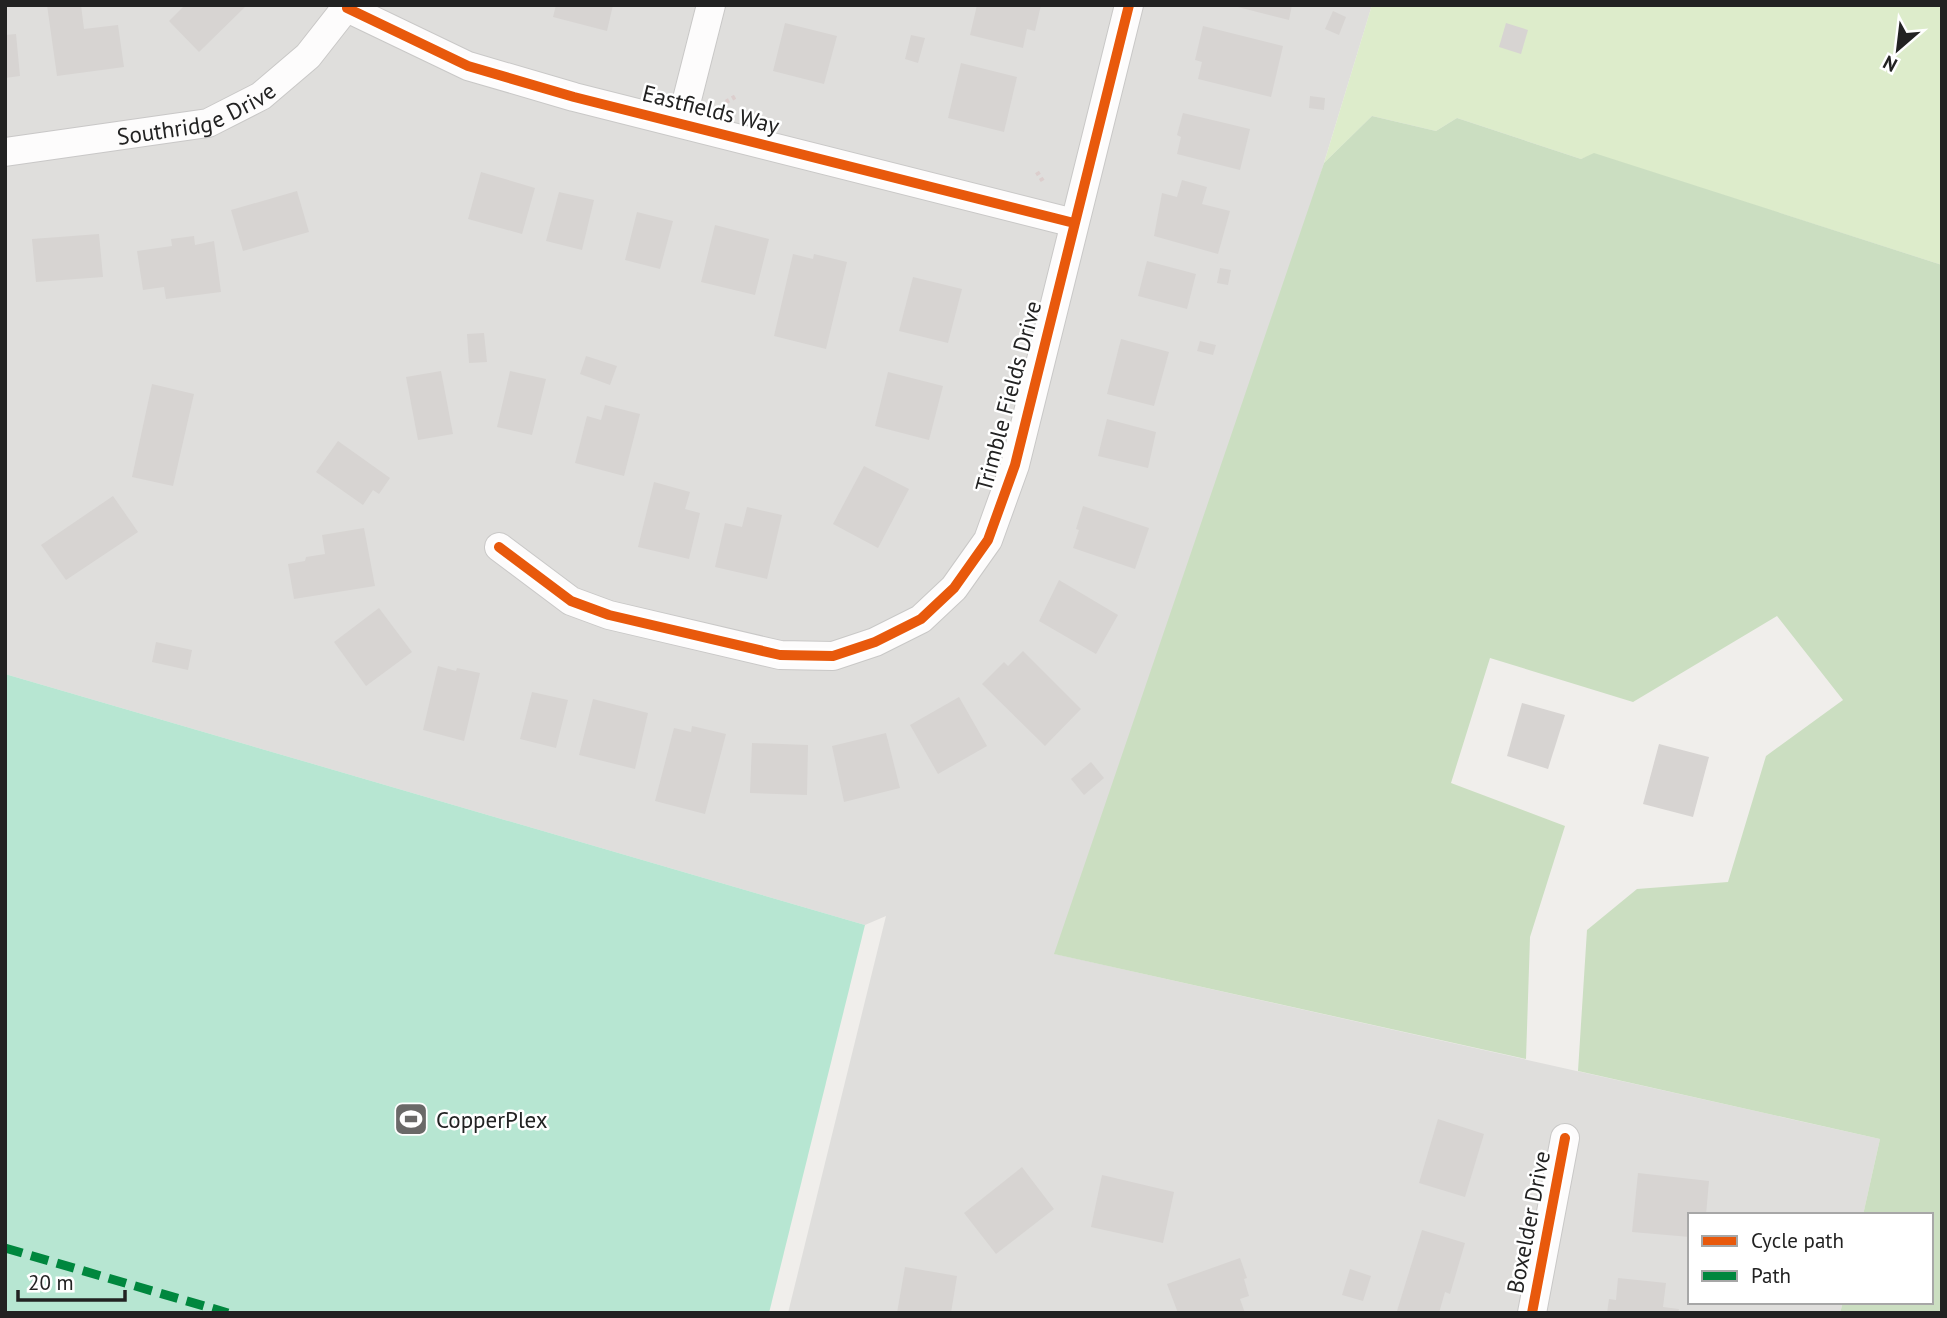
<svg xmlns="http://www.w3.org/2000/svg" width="1947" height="1318" font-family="'PT Sans',sans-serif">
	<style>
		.residential { fill: #dfdedc }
		.grass { fill: #ddeccb }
		.forest { fill: #cbdec1 }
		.pitch { fill: #b7e6d2 }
		.building { fill: #d7d4d2 }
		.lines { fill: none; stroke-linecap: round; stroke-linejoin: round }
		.minor-casing { stroke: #c9c8c7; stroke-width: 30 }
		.path { stroke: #dccecd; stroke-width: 4.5; stroke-dasharray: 3.5 3.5; stroke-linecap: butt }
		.minor { stroke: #fdfcfc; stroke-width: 28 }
		.quiet { stroke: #00873e; stroke-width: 9; stroke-dasharray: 18 9; stroke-linecap: butt }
		.cycleway-casing { stroke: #fff; stroke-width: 15 }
		.cycleway { stroke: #e8590c; stroke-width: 10 }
		.labels { text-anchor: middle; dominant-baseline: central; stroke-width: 5; stroke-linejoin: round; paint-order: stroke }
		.street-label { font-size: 23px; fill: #222; stroke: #fff }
		.poi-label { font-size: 23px; fill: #222; stroke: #fff; text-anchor: start }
	</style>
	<rect width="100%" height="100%" fill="#f0eeeb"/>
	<path class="residential" d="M5 5H1372L1302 235 1055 954 1880 1139 1863 1215H1690V1302H1843L1840 1313H788L886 916 865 925 5 674Z"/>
	<path class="grass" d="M1372 5H1942V265L1595 154 1581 159 1457 118 1436 131 1372 116 1324 163Z"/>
	<path class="forest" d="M1372 116 1436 131 1457 118 1581 159 1594 153 1942 265V1313H1840L1843 1302H1931V1215H1863L1880 1139 1578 1071 1587 930 1637 889 1728 882 1766 756 1843 700 1777 616 1633 702 1490 658 1451 783 1565 826 1530 937 1526 1059 1054 954 1324 163Z"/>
	<path class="pitch" d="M5 674 865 925 769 1313H5Z"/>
	<g class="building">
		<path d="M47 5H81L84 29 118 25 124 67 57 76Z"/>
		<path d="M185 5H247L199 52 169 21Z"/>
		<path d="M556 5H613L607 31 553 17Z"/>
		<path d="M977 5H1041L1035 31 1027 29 1023 48 970 35Z"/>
		<path d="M1230 5H1292L1289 20Z"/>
		<path d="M1333 11 1346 17 1339 35 1325 29Z"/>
		<path d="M785 23 837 36 824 84 773 71Z"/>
		<path d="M1506 23 1528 30 1521 54 1499 47Z"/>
		<path d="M1203 26 1283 46 1271 97 1198 79 1202 62 1195 60Z"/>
		<path d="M16 34 20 76 5 78V35Z"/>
		<path d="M911 35 925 38 918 63 905 59Z"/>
		<path d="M961 63 1017 77 1004 132 948 118Z"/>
		<path d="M1310 96 1325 98 1324 110 1309 108Z"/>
		<path d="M1183 113 1250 129 1240 170 1177 154 1181 137 1177 135Z"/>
		<path d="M481 172 535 188 522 234 468 219Z"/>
		<path d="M1182 180 1207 187 1202 204 1230 211 1218 254 1154 236 1162 193 1177 197Z"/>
		<path d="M297 191 309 232 243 251 231 210Z"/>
		<path d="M559 192 594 200 582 250 546 241Z"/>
		<path d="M637 212 673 221 660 269 625 260Z"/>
		<path d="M715 225 769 239 755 295 701 282Z"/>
		<path d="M99 234 103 277 36 282 32 239Z"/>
		<path d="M194 236 195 245 214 241 221 292 166 299 164 287 143 290 137 251 172 246 171 239Z"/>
		<path d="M793 254 813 259 814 254 847 262 826 349 774 336Z"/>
		<path d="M1147 261 1196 274 1187 309 1138 296Z"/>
		<path d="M1220 268 1231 270 1228 285 1217 283Z"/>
		<path d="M913 277 962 289 948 343 899 331Z"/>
		<path d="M484 333 487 362 469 363 467 334Z"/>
		<path d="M1121 339 1169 352 1154 406 1107 394Z"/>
		<path d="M1200 341 1216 345 1213 355 1197 351Z"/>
		<path d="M586 356 617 366 610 385 580 374Z"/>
		<path d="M441 371 453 434 418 440 406 377Z"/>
		<path d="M510 371 546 379 532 435 497 427Z"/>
		<path d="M888 372 943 386 929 440 875 426Z"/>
		<path d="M152 384 194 394 173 486 132 477Z"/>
		<path d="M605 405 640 414 624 476 575 463 587 416 601 420Z"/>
		<path d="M1107 419 1156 432 1148 468 1098 456Z"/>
		<path d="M338 441 390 478 379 494 373 490 363 505 316 472Z"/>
		<path d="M864 466 909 489 878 548 833 524Z"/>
		<path d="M654 482 690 492 685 509 700 513 689 559 638 547Z"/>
		<path d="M113 496 138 532 66 580 41 545Z"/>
		<path d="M1083 506 1149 528 1135 569 1073 548 1079 530 1076 529Z"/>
		<path d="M747 507 782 515 767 579 715 567 725 523 742 527Z"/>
		<path d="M364 528 375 586 294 599 288 564 305 561 306 557 325 554 322 535Z"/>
		<path d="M1059 580 1118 615 1096 654 1039 621Z"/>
		<path d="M379 608 412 652 366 686 334 642Z"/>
		<path d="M156 642 192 650 188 670 152 662Z"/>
		<path d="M1023 651 1081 709 1045 746 982 684 1004 662 1008 666Z"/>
		<path d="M438 666 456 671 457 668 480 673 464 741 423 730Z"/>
		<path d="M532 692 568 700 556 748 520 739Z"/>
		<path d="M959 697 987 746 938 774 910 725Z"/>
		<path d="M593 699 648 713 635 769 579 755Z"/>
		<path d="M1522 703 1565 715 1548 769 1507 756Z"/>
		<path d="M692 726 726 734 705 814 655 801 674 728 691 732Z"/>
		<path d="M886 733 900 788 844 802 832 746Z"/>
		<path d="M752 743 808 745 807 795 750 793Z"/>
		<path d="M1659 744 1709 757 1693 817 1643 804Z"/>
		<path d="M1091 762 1104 778 1084 795 1071 779Z"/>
		<path d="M1438 1119 1484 1134 1465 1197 1419 1183Z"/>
		<path d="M1022 1167 1054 1209 996 1254 964 1213Z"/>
		<path d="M1638 1173 1709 1181 1706 1215H1690V1237L1632 1232Z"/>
		<path d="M1102 1175 1174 1192 1163 1243 1091 1227Z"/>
		<path d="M1422 1230 1465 1243 1450 1294 1445 1292 1439 1313H1403L1397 1311Z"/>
		<path d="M1240 1258 1247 1278 1244 1279 1249 1296 1240 1299 1245 1313H1178L1167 1284Z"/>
		<path d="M905 1267 957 1276 951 1313H897Z"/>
		<path d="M1350 1269 1371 1276 1363 1301 1342 1295Z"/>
		<path d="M1618 1278 1666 1283 1663 1307 1679 1309 1678 1313H1607L1609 1299 1616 1300Z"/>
	</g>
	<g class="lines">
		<g class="minor-casing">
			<g id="minor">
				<path d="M347 8 468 66 574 97 1074 223"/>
				<path d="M681 123 711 5"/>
				<path id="s1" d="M5 152 208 123 261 96 308 56 348 5"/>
				<path d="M499 547 571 601 609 615 780 655 833 656 875 642 921 619 954 588 988 540 1015 465 1129 5"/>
				<path d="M1532 1313 1565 1138"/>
			</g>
		</g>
		<g class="path">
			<path d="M726 102 738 95"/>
			<path d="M1037 172 1044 183"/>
		</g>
		<use href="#minor" class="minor"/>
		<path class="quiet" d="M5 1248 228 1313"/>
		<g class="cycleway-casing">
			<g id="cycleway">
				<path d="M347 8 468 66 574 97 1074 223"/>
				<path d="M499 547 571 601 609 615 780 655 833 656 875 642 921 619 954 588 988 540 1015 465 1129 5"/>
				<path d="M1532 1313 1565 1138"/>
			</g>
		</g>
		<use href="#cycleway" class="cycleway"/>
	</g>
	<defs>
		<g id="stadium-square" transform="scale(1.75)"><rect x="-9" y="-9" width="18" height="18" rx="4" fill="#6a6968" stroke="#fff"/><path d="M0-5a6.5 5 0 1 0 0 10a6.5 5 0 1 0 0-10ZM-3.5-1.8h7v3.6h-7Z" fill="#fff"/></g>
	</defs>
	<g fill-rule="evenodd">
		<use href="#stadium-square" x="411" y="1119"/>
	</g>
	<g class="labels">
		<g class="street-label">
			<text stroke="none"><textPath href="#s1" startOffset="196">Southridge Drive</textPath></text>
			<text transform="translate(711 109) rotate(14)">Eastfields Way</text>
			<text transform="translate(1008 396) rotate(-75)">Trimble Fields Drive</text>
			<text transform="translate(1528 1222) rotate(-79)">Boxelder Drive</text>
		</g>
		<g class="poi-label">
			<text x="436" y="1119">CopperPlex</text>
		</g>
	</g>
	<rect width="1947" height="1318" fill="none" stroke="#222222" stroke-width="14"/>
	<rect x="1688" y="1213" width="245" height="91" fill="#ffffff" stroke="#a7a7a7" stroke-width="2"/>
	<rect x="1702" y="1236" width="35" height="10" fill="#e8590c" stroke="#a7a7a7" stroke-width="2"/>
	<text x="1751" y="1248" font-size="21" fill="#222222">Cycle path</text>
	<rect x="1702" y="1271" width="35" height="10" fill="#00873e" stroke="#a7a7a7" stroke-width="2"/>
	<text x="1751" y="1283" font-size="21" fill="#222222">Path</text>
	<g transform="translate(1898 49) rotate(208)" stroke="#ffffff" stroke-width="5" paint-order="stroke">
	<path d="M0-5L12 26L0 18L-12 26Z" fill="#222222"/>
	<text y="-10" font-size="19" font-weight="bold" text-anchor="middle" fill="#222222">N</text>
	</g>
	<path d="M18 1290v10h107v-10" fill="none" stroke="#222222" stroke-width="3.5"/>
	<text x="28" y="1290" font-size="21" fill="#222222" stroke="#ffffff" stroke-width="5" paint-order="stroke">20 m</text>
</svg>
